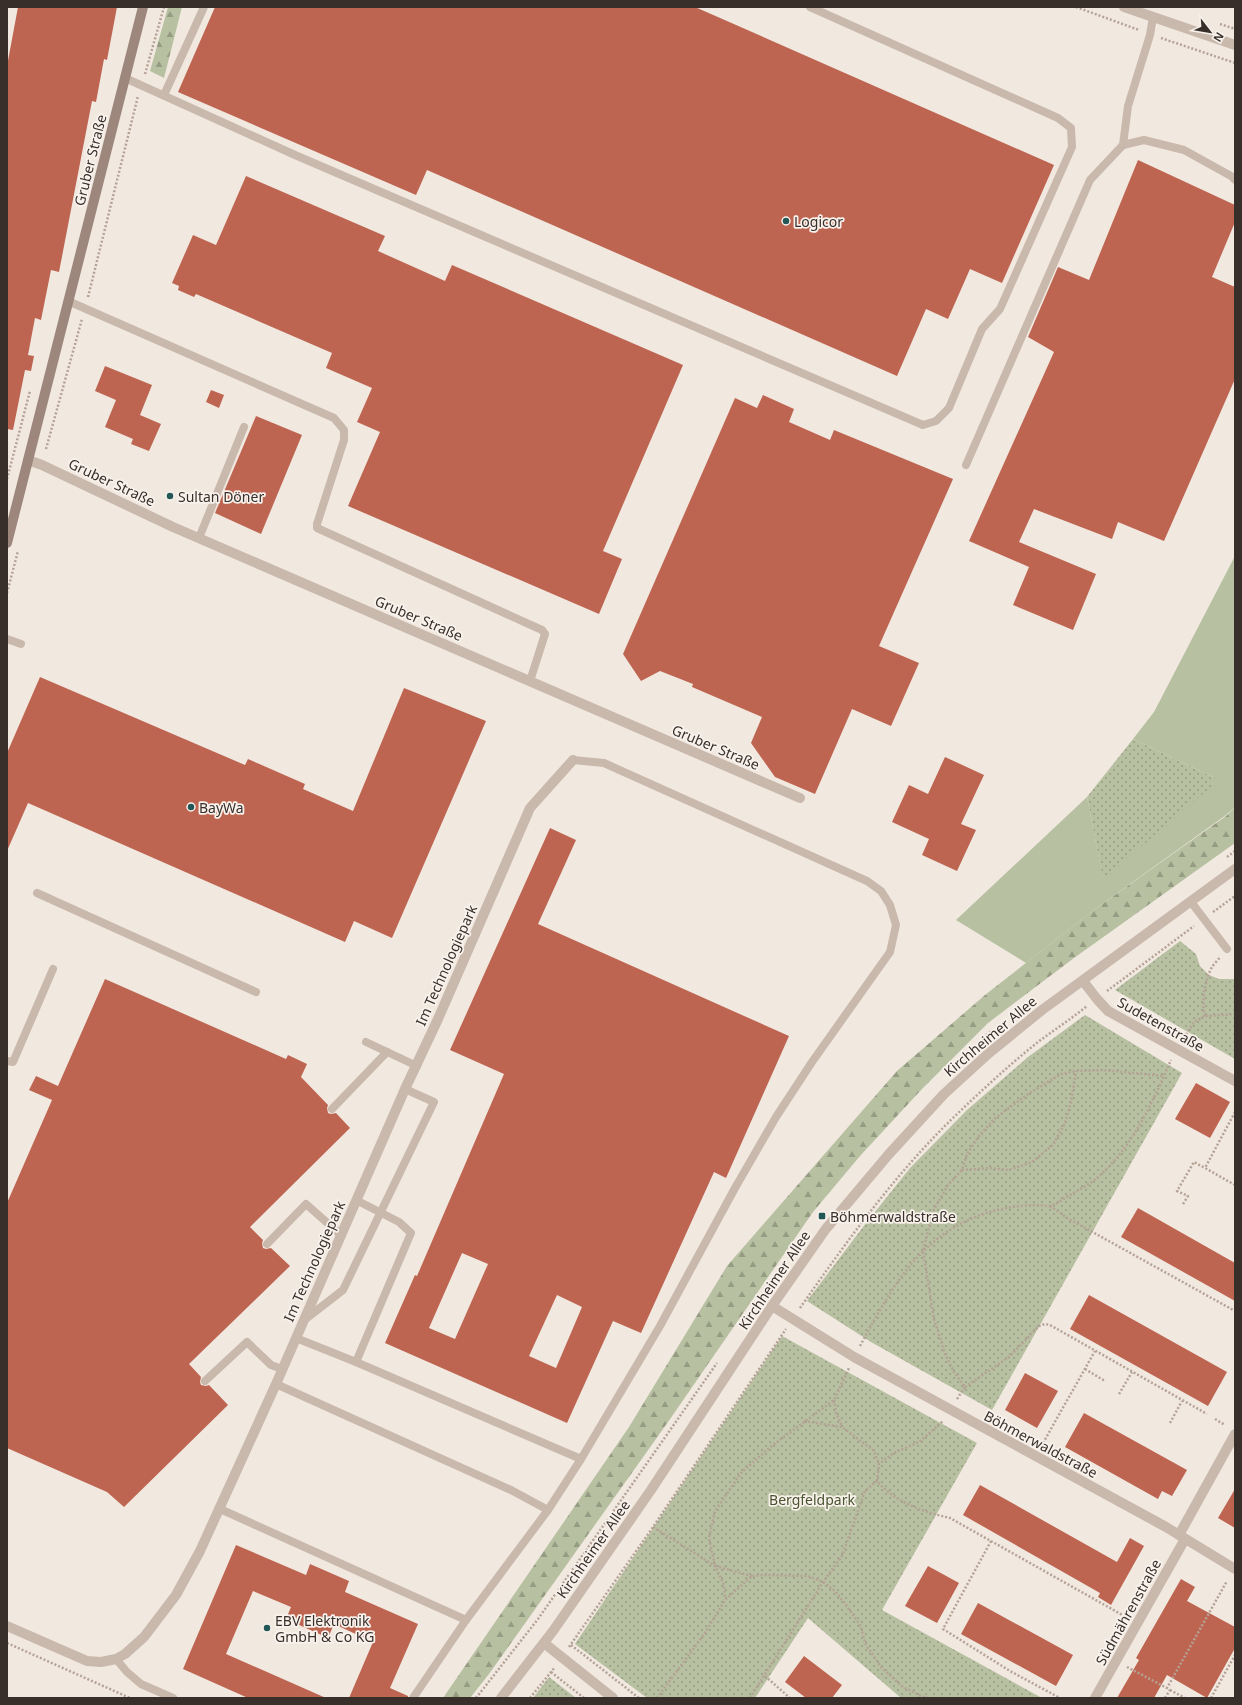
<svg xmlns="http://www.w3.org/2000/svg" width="1242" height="1705" font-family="'Noto Sans',sans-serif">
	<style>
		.grass { fill: #b7c0a0 }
		.forest { fill: url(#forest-firs) }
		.park { fill: url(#park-dots) }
		.building { fill: #be6551; fill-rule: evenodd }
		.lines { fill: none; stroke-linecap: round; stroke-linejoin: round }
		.path { stroke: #b5a296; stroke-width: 2.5; stroke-dasharray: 2 2; stroke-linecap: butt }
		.lane { stroke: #c9b8ac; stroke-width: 8 }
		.street { stroke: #c9b8ac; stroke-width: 10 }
		.secondary { stroke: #9d877d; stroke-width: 10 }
		.poi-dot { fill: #235656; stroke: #f9f2ec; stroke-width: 1.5 }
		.labels { text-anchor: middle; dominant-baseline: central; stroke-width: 3.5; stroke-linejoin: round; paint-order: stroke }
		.street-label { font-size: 14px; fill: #382e2a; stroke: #f9f2ec }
		.poi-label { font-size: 14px; fill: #382e2a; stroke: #f9f2ec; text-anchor: start }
		.park-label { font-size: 14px; fill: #495430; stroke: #f9f2ec }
	</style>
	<defs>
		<pattern id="forest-firs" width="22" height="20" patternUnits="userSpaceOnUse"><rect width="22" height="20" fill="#b7c0a0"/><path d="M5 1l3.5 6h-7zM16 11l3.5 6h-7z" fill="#969c83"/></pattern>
		<pattern id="park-dots" width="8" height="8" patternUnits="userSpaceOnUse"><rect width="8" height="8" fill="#b7c0a0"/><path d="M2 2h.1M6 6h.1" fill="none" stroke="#969c83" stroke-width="1.8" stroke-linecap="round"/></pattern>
	</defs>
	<rect width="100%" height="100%" fill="#f1e8e0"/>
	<path class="grass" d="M1235 556V807L1226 815 1091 912 1026 963 956 920 1087 797 1103 878 1213 777 1133 739 1154 712Z"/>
	<g class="forest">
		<path d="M168 7H182L164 78 150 71Z"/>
		<path d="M1235 807V843L1074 958 988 1023 922 1089 860 1156 813 1212 668 1422 489 1674 470 1698H443L629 1427 727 1266 897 1071 985 995 1091 912 1226 816Z"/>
	</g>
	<g class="park">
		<path d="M1133 739 1213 777V785L1103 879 1087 797Z"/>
		<path d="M1180 941 1196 954 1200 966 1209 975 1219 979H1235V1059L1115 990Z"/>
		<path d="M1085 1015 1182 1073 992 1410 871 1342 807 1301 863 1227 910 1168 967 1110 1028 1057Z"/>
		<path d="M782 1336 977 1443 882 1610 1042 1698H901L808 1618 755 1698H647L575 1644Z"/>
		<path d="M549 1677 576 1698H533Z"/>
	</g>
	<g class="building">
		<path d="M18 7H117L107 60 104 59 96 102 92 101 59 272 51 270 41 320 35 318 28 355 34 356 31 371 25 370 13 430 7 429V66Z"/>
		<path d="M215 7H695L1054 165 1002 283 970 269 948 319 926 309 897 376 427 170 416 195 178 92Z"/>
		<path d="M1138 160 1235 205V222L1212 277 1235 287V379L1164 541 1118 522 1112 539 1034 509 1019 542 1096 574 1073 630 1013 605 1029 567 969 541 1054 352 1028 337 1058 267 1089 280Z"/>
		<path d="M246 176 385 236 378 251 445 281 452 265 683 365 603 551 622 559 599 614 348 506 380 432 357 422 372 388 326 368 332 353 196 294 194 297 178 290 179 286 172 283 193 235 216 245Z"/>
		<path d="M105 366 152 385 140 415 161 424 149 451 131 444 133 439 105 427 116 400 95 391Z"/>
		<path d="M211 390 224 395 219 408 206 402Z"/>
		<path d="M763 395 794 409 789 422 830 440 834 430 953 479 879 646 919 663 891 726 852 709 815 794 775 777 751 743 762 717 692 687 693 684 660 671 641 681 623 654 735 398 757 408Z"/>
		<path d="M256 416 302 435 261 534 215 513Z"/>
		<path d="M40 677 245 765 248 759 305 784 303 789 353 811 404 688 486 721 392 938 354 921 345 942 28 803 7 851V753Z"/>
		<path d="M945 757 984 775 961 824 976 830 957 871 922 855 929 839 892 822 909 785 928 794Z"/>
		<path d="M550 828 576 840 538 924 789 1036 726 1178 714 1172 641 1333 613 1321 567 1423 385 1343 415 1275 417 1276 504 1074 450 1050ZM462 1253 488 1264 455 1339 429 1328ZM557 1295 582 1307 556 1368 529 1356Z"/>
		<path d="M105 979 286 1059 288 1055 307 1064 301 1077 328 1105 327 1108 328 1113 331 1114 336 1113 350 1128 250 1227 263 1240 262 1243 263 1248 266 1249 271 1248 290 1266 189 1364 201 1377 200 1382 201 1385 206 1386 209 1385 228 1405 124 1507 107 1492 7 1448V1203L52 1100 29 1090 36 1076 58 1086Z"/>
		<path d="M1196 1083 1230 1102 1210 1138 1175 1119Z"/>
		<path d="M1138 1208 1235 1263V1301L1121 1237Z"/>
		<path d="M1089 1295 1227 1372 1208 1406 1070 1329Z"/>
		<path d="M1025 1373 1058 1391 1037 1428 1005 1410Z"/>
		<path d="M1084 1413 1187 1470 1172 1496 1162 1491 1158 1499 1065 1447Z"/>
		<path d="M980 1485 1117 1562 1130 1538 1144 1546 1111 1605 1098 1597 1100 1593 963 1515Z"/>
		<path d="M1235 1489V1528L1218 1518Z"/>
		<path d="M236 1545 306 1575 310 1564 349 1581 345 1592 418 1624 390 1688 408 1696V1698H349L373 1642 334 1624 328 1638 286 1619 291 1607 253 1591 226 1654 326 1698H248L183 1669Z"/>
		<path d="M928 1566 959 1583 937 1623 905 1606Z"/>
		<path d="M1181 1579 1195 1587 1187 1601 1235 1627V1648L1207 1698 1167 1675 1154 1698H1117L1139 1660 1136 1658Z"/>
		<path d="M978 1603 1073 1655 1056 1686 961 1634Z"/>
		<path d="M804 1656 842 1685 832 1698H806L785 1682Z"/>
	</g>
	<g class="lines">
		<g class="path">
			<path d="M1076 7 1139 30"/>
			<path d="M1220 24 1235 29"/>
			<path d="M1161 38 1235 63"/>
			<path d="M145 74 164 7"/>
			<path d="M88 297 138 96"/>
			<path d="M46 449 82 319"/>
			<path d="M7 479 30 391"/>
			<path d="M7 593 18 551"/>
			<path d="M1227 857 1235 851"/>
			<path d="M1213 912 1235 896"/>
			<path d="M1107 991 1194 926"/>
			<path d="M1205 1016C1201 1003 1205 979 1212 967 1214 964 1218 960 1220 957"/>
			<path d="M983 1038 993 1030"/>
			<path d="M1184 1038 1194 1022 1205 1016 1235 1014"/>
			<path d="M1235 1112 1205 1168 1235 1185"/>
			<path d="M962 1170 990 1168 1009 1170 1032 1162 1053 1145 1065 1123 1071 1102 1076 1071"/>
			<path d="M1183 1204 1188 1196 1177 1191 1194 1162 1205 1168"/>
			<path d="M1050 1206 1069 1219 1235 1311"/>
			<path d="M800 1308C847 1241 895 1174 954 1117 981 1091 1009 1065 1038 1042 1054 1030 1071 1019 1087 1006"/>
			<path d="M860 1346C884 1302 907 1257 950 1230 976 1213 1006 1206 1036 1205 1040 1205 1045 1206 1049 1206 1055 1206 1064 1198 1070 1195 1079 1190 1090 1184 1098 1177 1133 1147 1153 1101 1171 1060"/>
			<path d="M1085 1369 1105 1381"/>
			<path d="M965 1387 1009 1357 1039 1326 1045 1324 1050 1325 1207 1414"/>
			<path d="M1119 1394 1132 1372"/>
			<path d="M957 1399 965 1387 954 1372 945 1354 934 1319 923 1250 934 1209 948 1185 962 1170 967 1154 979 1136 994 1119 1028 1094 1061 1074 1076 1071 1103 1070 1164 1076"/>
			<path d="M834 1400 836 1413 842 1426"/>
			<path d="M1215 1419 1225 1425"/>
			<path d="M804 1421 842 1427 874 1451 879 1464"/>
			<path d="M1170 1423 1182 1401"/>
			<path d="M1043 1443 1095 1351"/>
			<path d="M877 1481 879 1464 892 1454 919 1442 943 1421"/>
			<path d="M653 1527 715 1566 724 1585 725 1599"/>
			<path d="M991 1541 943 1629 1010 1671 1060 1698"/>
			<path d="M752 1576 715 1566 709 1538 715 1511 741 1473 769 1448 834 1400 849 1368"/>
			<path d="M7 1643 130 1698"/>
			<path d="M571 1645 639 1698"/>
			<path d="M569 1647 653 1527 786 1329"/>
			<path d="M1127 1667 1167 1688"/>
			<path d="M551 1672 584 1698"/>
			<path d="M765 1676 790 1698"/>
			<path d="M1170 1690 1185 1698"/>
			<path d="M476 1698 538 1619 717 1363"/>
			<path d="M530 1698 555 1667"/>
			<path d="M657 1698 705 1633 725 1600 752 1576 763 1575 808 1576 823 1582 835 1591 846 1605 860 1625 866 1645 882 1668 903 1687 921 1696 929 1698"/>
			<path d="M750 1698 823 1582 842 1556 865 1491 877 1481C895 1502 923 1512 950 1518L1126 1617"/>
			<path d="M1165 1698 1170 1690 1167 1688 1227 1581"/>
			<path d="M1211 1698 1235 1655"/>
		</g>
		<g class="lane">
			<path d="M125 78 295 155 923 425 936 421 949 408 982 329 1000 309 1072 147 1071 128 1058 118 810 7"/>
			<path d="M164 95 204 7"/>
			<path d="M1123 145 1144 140 1184 150 1231 176 1235 180"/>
			<path d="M68 301 334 418 344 430V440L317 524V528L542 630 545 634 530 681"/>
			<path d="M966 465 1090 180 1123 145 1128 106 1150 35 1153 17"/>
			<path d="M199 538 244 427"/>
			<path d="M7 639 21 644"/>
			<path d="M37 893 256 992"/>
			<path d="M1191 902 1227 949"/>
			<path d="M366 1042 417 1066"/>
			<path d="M7 1061 13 1062 53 969"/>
			<path d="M332 1109 387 1052"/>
			<path d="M267 1244 306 1204 341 1235"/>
			<path d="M303 1321 343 1290 434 1102 405 1089"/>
			<path d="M296 1338 356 1362 581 1459"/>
			<path d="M356 1362 411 1233 399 1222 356 1200"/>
			<path d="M205 1381 247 1342 271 1365 282 1369"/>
			<path d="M276 1384 511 1490 548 1510"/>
			<path d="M220 1509 466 1620"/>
			<path d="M116 1659 127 1672 141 1684 173 1698"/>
			<path d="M413 1698 466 1620 548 1510 581 1459 660 1326 735 1188 776 1117 812 1062 890 952 896 925 890 905 881 891 867 881 604 763 573 760"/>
		</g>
		<g class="street">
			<path d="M1124 7 1235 45"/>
			<path d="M28 460 42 465 173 527 800 798"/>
			<path d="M1083 981 1097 999 1108 1011 1235 1081"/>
			<path d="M772 1306 854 1357 1166 1527 1235 1569"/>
			<path d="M1179 1535 1235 1434"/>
			<path d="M7 1626 87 1661 101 1662 116 1659 125 1654 144 1637 176 1595 200 1551 276 1384 405 1089 438 1019 530 808 573 760"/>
			<path d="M544 1643 613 1698"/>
			<path d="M501 1698 553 1631 651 1490 772 1306 825 1230 889 1154 944 1094 989 1053 1042 1010 1235 869"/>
			<path d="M1095 1698 1185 1539"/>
		</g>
		<path class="secondary" d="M7 543 143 7"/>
	</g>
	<g class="poi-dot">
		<circle cx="786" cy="221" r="4"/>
		<circle cx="170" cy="496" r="4"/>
		<circle cx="191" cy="807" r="4"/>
		<rect x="818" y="1212" width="8" height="8" rx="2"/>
		<circle cx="267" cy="1628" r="4"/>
	</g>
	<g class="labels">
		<g class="street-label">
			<text transform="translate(90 160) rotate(-76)">Gruber Straße</text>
			<text transform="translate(112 482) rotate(25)">Gruber Straße</text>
			<text transform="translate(419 618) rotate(23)">Gruber Straße</text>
			<text transform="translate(716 747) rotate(23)">Gruber Straße</text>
			<text transform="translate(446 965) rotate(-66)">Im Technologiepark</text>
			<text transform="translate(1161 1024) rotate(29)">Sudetenstraße</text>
			<text transform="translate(990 1036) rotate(-40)">Kirchheimer Allee</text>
			<text transform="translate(314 1261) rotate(-66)">Im Technologiepark</text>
			<text transform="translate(774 1280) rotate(-56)">Kirchheimer Allee</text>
			<text transform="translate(1041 1444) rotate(28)">Böhmerwaldstraße</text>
			<text transform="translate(593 1549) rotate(-55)">Kirchheimer Allee</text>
			<text transform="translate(1128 1612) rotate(-61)">Südmährenstraße</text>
		</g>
		<g class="poi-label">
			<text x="794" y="221">Logicor</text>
			<text x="178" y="496">Sultan Döner</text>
			<text x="199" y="807">BayWa</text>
			<text x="830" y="1216">Böhmerwaldstraße</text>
			<text x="275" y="1620">EBV Elektronik<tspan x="275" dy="16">GmbH &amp; Co KG</tspan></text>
		</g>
		<g class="park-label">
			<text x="812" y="1499">Bergfeldpark</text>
		</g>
	</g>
	<rect width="1242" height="1705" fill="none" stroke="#382e2a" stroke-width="16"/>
	<g transform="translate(1210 32) rotate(121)" stroke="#f9f2ec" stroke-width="3" paint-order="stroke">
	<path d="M0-3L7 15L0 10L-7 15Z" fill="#382e2a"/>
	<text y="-6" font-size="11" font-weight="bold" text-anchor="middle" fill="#382e2a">N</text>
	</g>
</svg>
